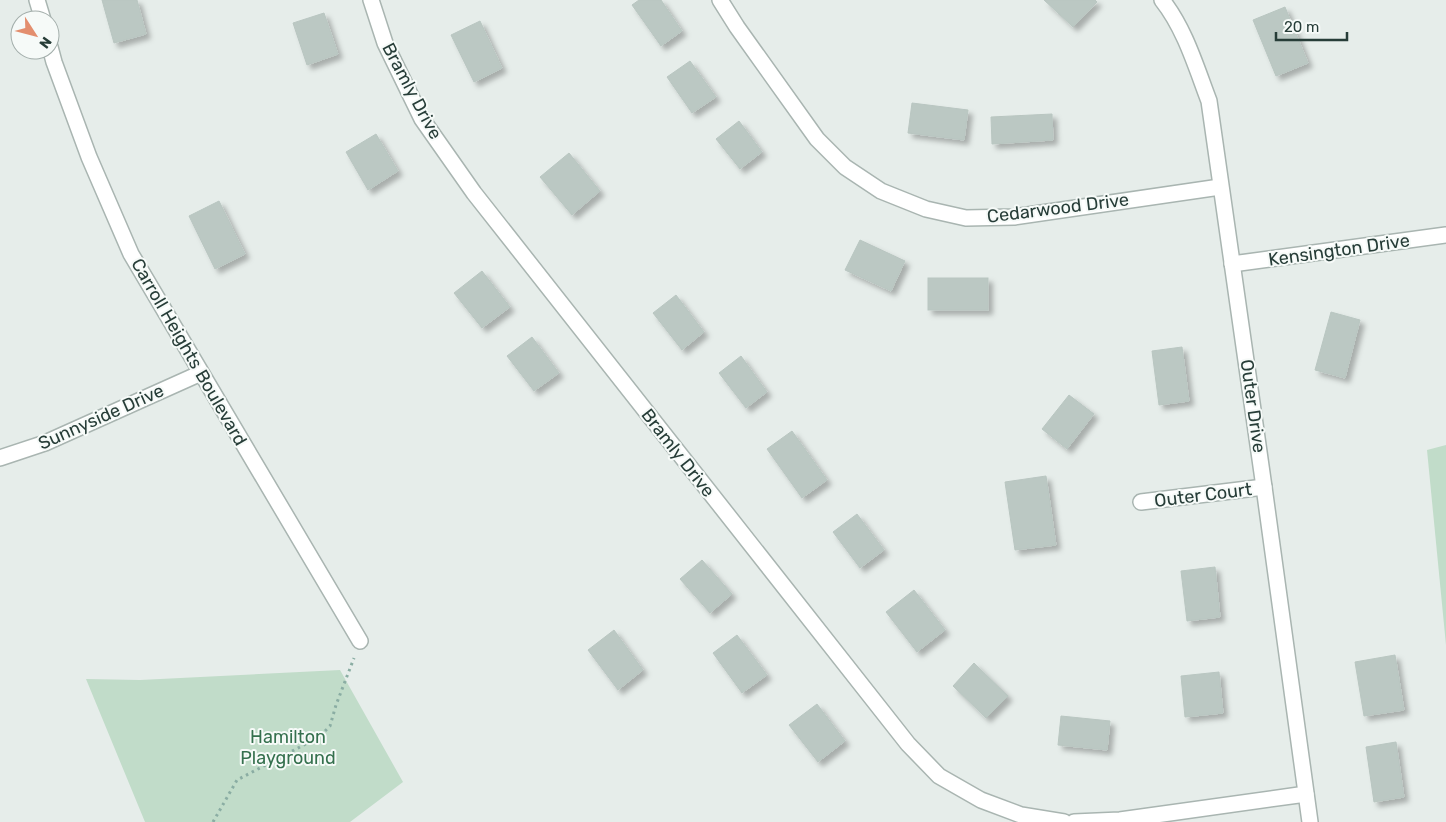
<svg xmlns="http://www.w3.org/2000/svg" width="1446" height="822" font-family="Rubik,sans-serif">
	<style>
		.green { fill: #c1dcc9 }
		.building { fill: #bbc8c3; stroke: #b9c6c1; filter: url(#shadow) }
		.lines { fill: none; stroke-linecap: round; stroke-linejoin: round }
		.minor-casing { stroke: #a9b5b1; stroke-width: 18 }
		.path { stroke: #8aada3; stroke-width: 3; stroke-dasharray: 2.5 4; stroke-linecap: butt }
		.minor { stroke: #fff; stroke-width: 15 }
		.labels { text-anchor: middle; dominant-baseline: central; stroke-width: 4; stroke-linejoin: round; paint-order: stroke }
		.street-label { font-size: 18px; fill: #273d38; stroke: #f6faf8 }
		.park-label { font-size: 18px; fill: #35704e; stroke: #f6faf8 }
	</style>
	<defs>
		<filter id="shadow"><feDropShadow dx="4.5" dy="4.5" stdDeviation="2.5" flood-color="#0004"/></filter>
	</defs>
	<rect width="100%" height="100%" fill="#e6edea"/>
	<g class="green">
		<path d="M1446 445V645L1427 450Z"/>
		<path d="M340 670 403 782 350 822H145L86 679 140 680Z"/>
	</g>
	<g class="building">
		<path d="M102 0H137L146 34 114 43Z"/>
		<path d="M639 0H661L682 31 661 46 632 5Z"/>
		<path d="M1044 0H1095L1097 2 1073 27Z"/>
		<path d="M1285 7 1308 63 1276 76 1253 20Z"/>
		<path d="M324 13 338 54 307 65 293 23Z"/>
		<path d="M480 21 502 68 474 82 451 35Z"/>
		<path d="M690 61 716 97 692 113 667 77Z"/>
		<path d="M912 103 968 110 964 140 908 133Z"/>
		<path d="M1052 114 1053 140 992 144 991 117Z"/>
		<path d="M739 121 762 152 740 169 716 139Z"/>
		<path d="M376 134 398 171 368 190 346 152Z"/>
		<path d="M569 153 600 191 572 215 540 177Z"/>
		<path d="M219 201 245 254 215 269 189 216Z"/>
		<path d="M860 240 905 261 891 291 845 270Z"/>
		<path d="M482 271 510 307 482 328 454 293Z"/>
		<rect x="928" y="278" width="60" height="32"/>
		<path d="M676 295 704 332 682 350 653 313Z"/>
		<path d="M1331 312 1360 320 1345 378 1315 370Z"/>
		<path d="M532 337 559 373 534 391 507 356Z"/>
		<path d="M1182 347 1189 401 1159 405 1152 351Z"/>
		<path d="M741 356 767 392 746 408 719 373Z"/>
		<path d="M1069 395 1094 414 1067 449 1042 429Z"/>
		<path d="M792 431 827 480 802 498 767 449Z"/>
		<path d="M1046 476 1056 545 1015 550 1005 482Z"/>
		<path d="M857 514 884 550 860 568 833 532Z"/>
		<path d="M702 560 732 594 710 613 680 579Z"/>
		<path d="M1215 567 1220 617 1187 621 1181 571Z"/>
		<path d="M914 590 945 630 917 652 886 612Z"/>
		<path d="M614 630 643 670 618 690 588 650Z"/>
		<path d="M737 635 767 675 742 693 713 653Z"/>
		<path d="M1395 655 1404 710 1364 716 1355 662Z"/>
		<path d="M974 663 1008 696 986 718 953 686Z"/>
		<path d="M1219 672 1223 713 1185 717 1181 676Z"/>
		<path d="M817 704 845 741 818 762 789 725Z"/>
		<path d="M1061 716 1110 721 1107 750 1058 745Z"/>
		<path d="M1396 742 1404 797 1374 802 1366 747Z"/>
	</g>
	<g class="lines">
		<g class="minor-casing">
			<g id="minor">
				<path d="M37 0 43 20"/>
				<path d="M371 0 385 43 422 119 474 193 908 744 939 776 981 800 1021 815 1064 822"/>
				<path d="M720 0 737 27 817 139 845 167 881 191 926 209 966 218 1014 217 1220 187"/>
				<path d="M1162 0C1185 29 1196 67 1209 101L1264 487 1310 822"/>
				<path d="M50 47 54 62 89 157 131 254 360 641"/>
				<path d="M1232 264 1446 235"/>
				<path d="M0 458 45 443 201 373"/>
				<path d="M1141 502 1264 487"/>
				<path d="M1074 822 1120 820 1306 794"/>
			</g>
		</g>
		<path class="path" d="M213 822 237 780 319 737 330 726 336 705 354 658"/>
		<use href="#minor" class="minor"/>
	</g>
	<g class="labels">
		<g class="street-label">
			<text transform="translate(412 91) rotate(62)">Bramly Drive</text>
			<text transform="translate(1058 208) rotate(-7)">Cedarwood Drive</text>
			<text transform="translate(1339 250) rotate(-8)">Kensington Drive</text>
			<text transform="translate(189 352) rotate(60)">Carroll Heights Boulevard</text>
			<text transform="translate(1253 406) rotate(82)">Outer Drive</text>
			<text transform="translate(101 417) rotate(-24)">Sunnyside Drive</text>
			<text transform="translate(678 453) rotate(52)">Bramly Drive</text>
			<text transform="translate(1203 495) rotate(-7)">Outer Court</text>
		</g>
		<g class="park-label">
			<text x="288" y="737">Hamilton<tspan x="288" dy="21">Playground</tspan></text>
		</g>
	</g>
	<g transform="translate(35 35) rotate(126)"><circle r="24" fill="#f6faf8" stroke="#a3aeab"/>
	<path d="M0-4L9 19L0 12L-9 19Z" fill="#e38e6e"/>
	<text y="-8" font-size="14" font-weight="bold" text-anchor="middle" fill="#273d38">N</text>
	</g>
	<path d="M1276 32v8h71v-8" fill="none" stroke="#273d38" stroke-width="2.5"/>
	<text x="1284" y="32" font-size="15" fill="#273d38" stroke="#f6faf8" stroke-width="4" paint-order="stroke">20 m</text>
</svg>
